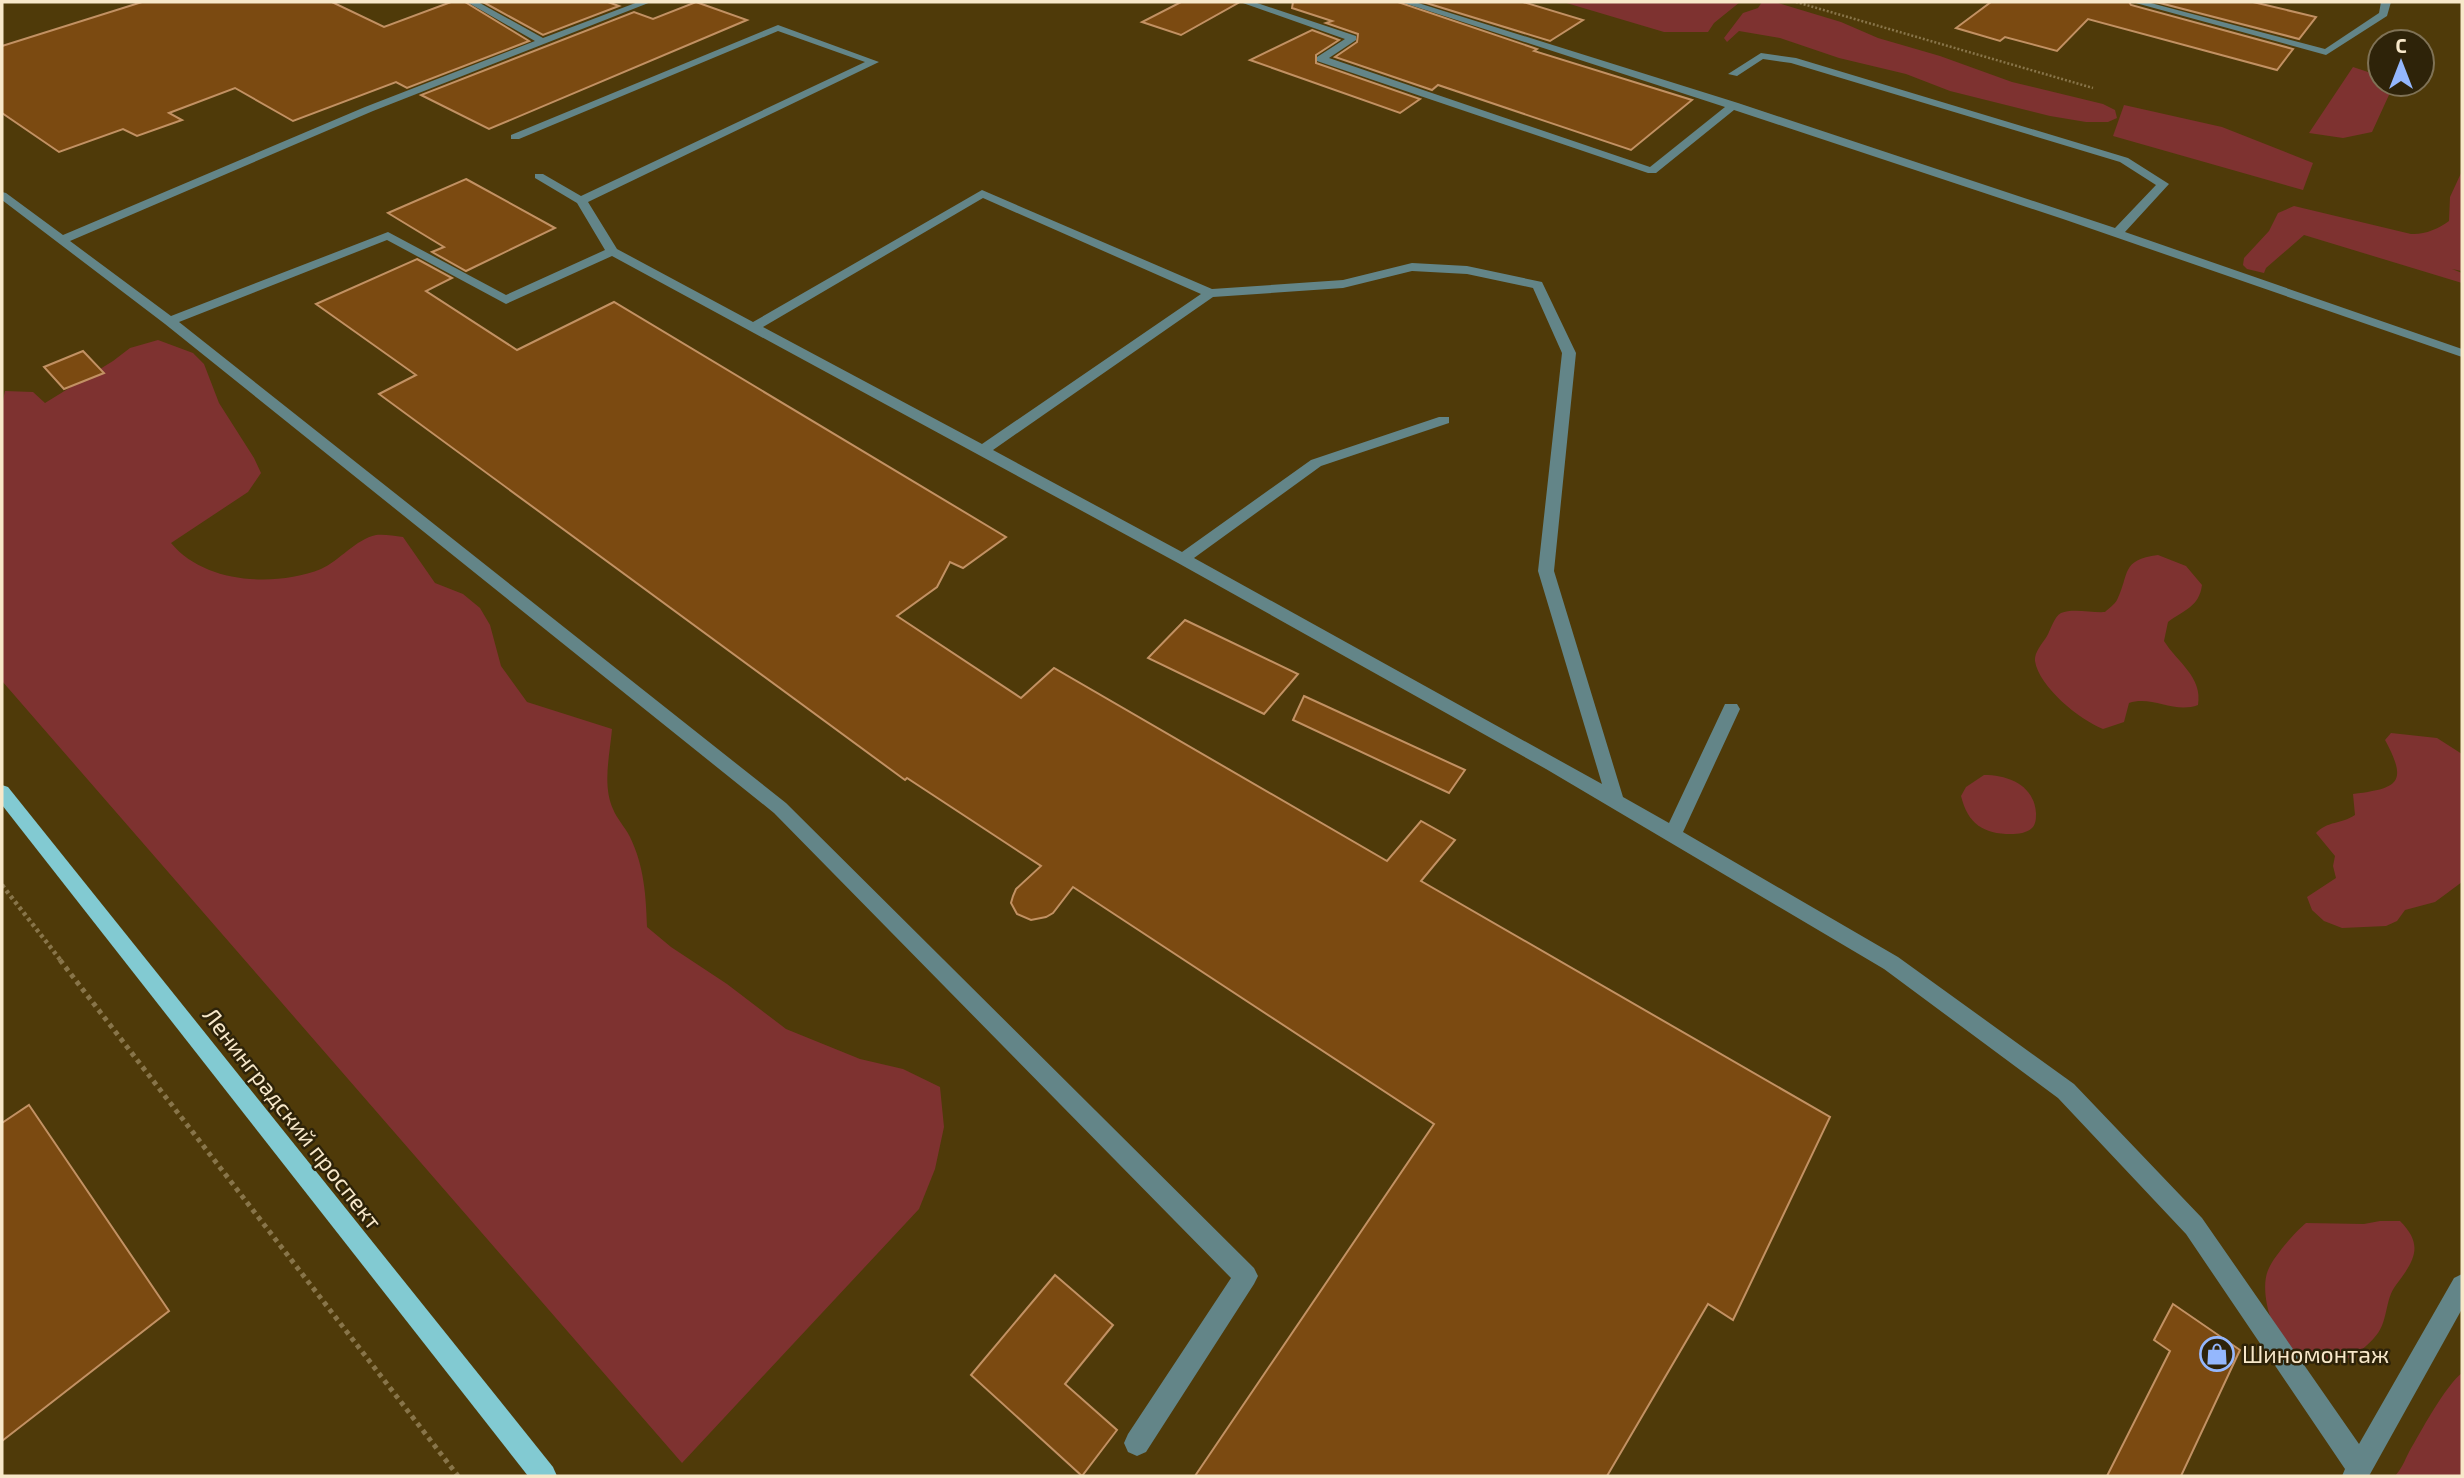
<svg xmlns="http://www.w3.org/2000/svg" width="2464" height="1478" font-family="'Exo 2',sans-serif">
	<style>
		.green { fill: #7e3230 }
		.building { fill: #7b4a11; stroke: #c29163; stroke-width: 2 }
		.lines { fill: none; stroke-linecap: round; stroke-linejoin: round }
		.path-far2 { stroke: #88754a; stroke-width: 2.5; stroke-dasharray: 2 2; stroke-linecap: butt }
		.path-far1 { stroke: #88754a; stroke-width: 4.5; stroke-dasharray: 3.5 3.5; stroke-linecap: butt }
		.path { stroke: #88754a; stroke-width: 5; stroke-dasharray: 4.5 4.5; stroke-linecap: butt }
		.minor { fill: #638588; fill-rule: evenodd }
		.major { fill: #82cad2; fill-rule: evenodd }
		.labels { text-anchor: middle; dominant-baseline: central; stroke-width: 5; stroke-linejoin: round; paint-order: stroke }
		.near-street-label { font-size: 23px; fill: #f8e8ca; stroke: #2e2309 }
		.near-poi-label { font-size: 23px; fill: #f8e8ca; stroke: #2e2309; text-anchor: start }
	</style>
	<rect width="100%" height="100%" fill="#4f3a09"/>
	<g class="green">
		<path d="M1563 2H1740L1714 23 1708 32H1664Z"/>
		<path d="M1762 2H1775L1841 22 1878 38 1940 56 2012 82 2103 104 2115 110 2117 118 2108 122H2086L2050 116 1950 91 1906 74 1839 58 1780 38 1739 31 1727 42 1724 38 1743 13 1758 8Z"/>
		<path d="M2353 67 2380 76V84H2394L2372 132 2343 138 2309 133Z"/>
		<path d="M2124 105 2222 127 2313 163 2303 190 2113 136Z"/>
		<path d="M2462 171V271L2452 269 2462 273V283L2304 235 2266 268 2264 273 2247 269 2243 265 2244 258 2269 231 2278 213 2294 206 2411 234C2424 235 2438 229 2449 221L2450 197Z"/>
		<path d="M158 340 193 353 204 364 219 403 254 458 261 473 248 492 171 543C205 584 275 587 321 569 339 561 356 539 376 535 384 534 394 536 403 537L435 583 463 594 480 608 490 625 501 666 527 702 612 729C610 754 602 785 613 809 617 819 625 827 630 837 644 866 646 895 647 927L671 947 727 984 786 1029 860 1059 903 1069 940 1087 944 1127 935 1169 919 1209 682 1463 2 681V405L5 391 33 392 45 403 113 361 130 348Z"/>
		<path d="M2158 555 2186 566 2202 585C2199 607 2184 610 2168 622L2164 641C2177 662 2203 677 2198 705 2174 714 2152 695 2129 703L2124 722 2103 729C2080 720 2039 687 2035 661 2034 652 2043 643 2047 636 2051 629 2054 617 2061 613 2073 608 2092 613 2105 612 2108 609 2115 604 2117 600 2130 574 2120 560 2158 555Z"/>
		<path d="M2391 733 2437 738 2462 754V882L2435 902 2405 910 2397 921 2386 926 2342 928 2324 921 2312 910 2307 897 2336 878 2333 866 2335 856 2316 833C2327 821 2342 824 2355 815L2353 794C2397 788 2409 784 2385 740Z"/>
		<path d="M1984 775C2008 775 2034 785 2036 813 2036 818 2036 824 2032 828 2027 833 2018 834 2011 834 1983 834 1968 824 1961 796L1966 787Z"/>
		<path d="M2380 1221H2400C2424 1245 2415 1260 2396 1285 2384 1300 2389 1323 2374 1338 2369 1344 2356 1355 2349 1358 2336 1363 2303 1358 2292 1350 2272 1338 2258 1289 2269 1268 2275 1255 2295 1232 2306 1223L2364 1224Z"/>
		<path d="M2462 1373V1476H2395C2402 1468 2404 1462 2409 1452 2420 1433 2445 1386 2462 1373Z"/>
	</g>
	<g class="building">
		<path d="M142 2H332L384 27 451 2H465L529 41 407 88 396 82 293 121 235 88 169 113 182 120 137 136 123 129 59 152 2 113V46Z"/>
		<path d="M483 2H608L619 6 543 35Z"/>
		<path d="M696 2 747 20 489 129 421 95 634 12 653 19Z"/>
		<path d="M1181 2H1237L1238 3 1181 35 1142 22Z"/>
		<path d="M1293 2H1398L1537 49 1534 51 1692 100 1631 150 1438 85 1432 90 1335 57 1357 42 1358 34 1326 23 1332 21 1292 8Z"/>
		<path d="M1423 2H1523L1583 20 1550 41Z"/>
		<path d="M1991 2H2129L2131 5 2293 49 2277 70 2088 19 2057 51 2005 37 2000 41 1956 28Z"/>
		<path d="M2156 2H2253L2316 17 2299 39Z"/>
		<path d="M1312 30 1339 40 1316 55V63L1420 99 1400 113 1250 60Z"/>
		<path d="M466 179 555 228 466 271 432 252 444 247 388 213Z"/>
		<path d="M417 259 452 278 426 291 517 350 614 302 1006 537 963 568 950 562 937 587 897 616 1021 698 1054 668 1387 861 1421 821 1455 840 1421 881 1830 1117 1733 1320 1708 1304 1607 1476H1195L1434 1124 1073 887 1053 913 1046 917 1031 920 1017 914 1011 903 1013 896 1016 889 1041 866 907 778 905 780 379 394 416 375 316 304Z"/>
		<path d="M83 351 104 373 64 389 44 367Z"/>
		<path d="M1185 620 1298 674 1264 714 1148 658Z"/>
		<path d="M1304 696 1465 770 1449 793 1293 720Z"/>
		<path d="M29 1105 169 1311 2 1441V1123Z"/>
		<path d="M1055 1275 1113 1325 1065 1384 1117 1430 1082 1476 971 1375Z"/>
		<path d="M2173 1304 2240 1350 2181 1476H2107L2170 1351 2154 1340Z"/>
	</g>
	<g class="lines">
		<path class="path-far2" d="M1796 2 2093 88"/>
		<path class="path-far1" d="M2 885 62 962"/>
		<path class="path" d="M60 960 458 1476"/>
		<g class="minor">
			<path d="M467 2H478L543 38 638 2H651L373 111 70 241 171 316 388 232 506 295 605 250 577 203 535 178V174H543L581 196 865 62 778 31 519 139H511V135L778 25 879 62 588 202 617 249 753 322 982 190 1212 289 1343 280 1412 263 1467 266 1542 282 1576 353 1554 571 1623 797 1669 823 1725 704H1737L1740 709 1683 832 1898 957 2074 1084 2202 1218 2359 1444 2454 1278 2462 1274V1309L2369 1476H2342L2345 1469 2186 1234 2058 1098 1884 969 1546 769 1178 563 612 256 506 304 387 240 179 322 786 803 1254 1268 1258 1276 1254 1284 1146 1452 1137 1456 1128 1452 1124 1443 1128 1434 1231 1278 774 813 165 324 2 200V192L6 193 63 235 365 107 535 41ZM983 198 1201 294 982 444 763 327ZM1412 271 1467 274 1533 288 1562 353 1538 571 1602 784 1194 558 1321 466 1449 423V417H1439L1311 460 1182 552 993 450 1213 297 1343 288Z"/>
			<path d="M1240 2H1254L1356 36V40L1329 58 1650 167 1725 107 1401 2H1415L1738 103 2115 228 2156 185 2120 162 1791 63 1763 59 1737 76 1728 74 1761 53 1796 58 2128 158 2169 184 2125 232 2462 349V357L2063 219 1734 110 1656 173H1648L1317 61V57L1345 39Z"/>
			<path d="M2132 2H2147L2325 49 2379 13 2381 2H2391L2387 16 2326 55Z"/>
		</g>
		<path class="major" d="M2 785 8 787 553 1467 557 1476H528L2 805Z"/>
	</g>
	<defs>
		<g id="shop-ring" transform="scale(1.75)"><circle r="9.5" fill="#2e2309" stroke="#94b7fd" stroke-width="1.5"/><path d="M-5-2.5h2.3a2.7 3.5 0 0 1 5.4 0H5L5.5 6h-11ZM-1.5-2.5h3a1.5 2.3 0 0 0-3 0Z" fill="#94b7fd"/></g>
	</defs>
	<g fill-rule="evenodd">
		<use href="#shop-ring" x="2217" y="1354"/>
	</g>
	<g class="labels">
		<g class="near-street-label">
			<text transform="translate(293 1118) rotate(52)">Ленинградский проспект</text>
		</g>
		<g class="near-poi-label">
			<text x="2242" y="1354">Шиномонтаж</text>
		</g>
	</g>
	<rect width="2464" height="1478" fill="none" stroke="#f8e8ca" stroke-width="7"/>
	<g transform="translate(2401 63)"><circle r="33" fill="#2e2309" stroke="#7f7256" stroke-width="2"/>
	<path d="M0-5L12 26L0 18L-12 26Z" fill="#94b7fd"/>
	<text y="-10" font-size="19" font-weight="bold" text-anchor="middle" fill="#f8e8ca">С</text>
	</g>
</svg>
